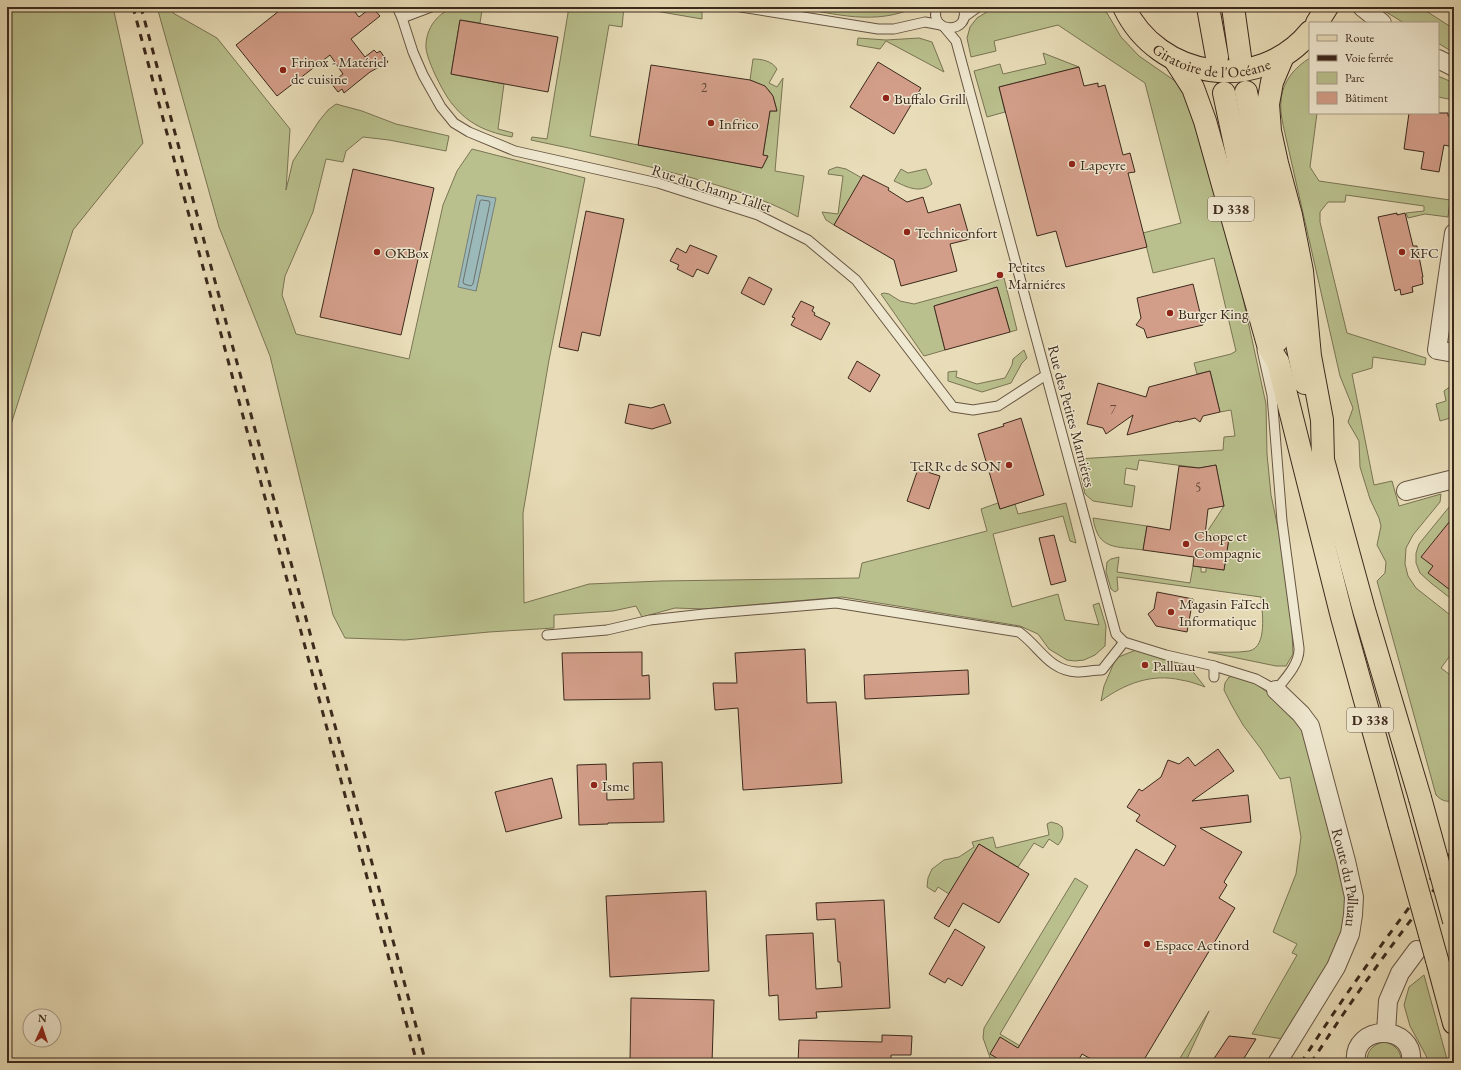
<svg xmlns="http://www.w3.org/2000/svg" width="1461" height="1070" font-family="'EB Garamond',serif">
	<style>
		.green { fill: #b9c08d; stroke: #7a7454; fill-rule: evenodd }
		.water { fill: #9cb9ba; stroke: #767f7b }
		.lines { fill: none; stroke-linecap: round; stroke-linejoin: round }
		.shore { stroke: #6c716b; stroke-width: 1 }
		.building { fill: #d39e89; stroke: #3c291c }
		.service-casing { stroke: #675643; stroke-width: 11 }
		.minor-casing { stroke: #675643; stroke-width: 20 }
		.primary-casing { stroke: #3c291c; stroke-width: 24 }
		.trunk-casing { stroke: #3c291c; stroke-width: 24 }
		.service { stroke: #f0e9d1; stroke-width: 9 }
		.minor { stroke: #f0e9d1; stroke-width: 18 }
		.primary { stroke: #e8ddb8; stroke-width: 22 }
		.trunk { stroke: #e8ddb8; stroke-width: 22 }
		.rail { stroke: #3c291c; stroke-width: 3; stroke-dasharray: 7 7; stroke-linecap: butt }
		.trunk-bridge-casing { stroke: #3c291c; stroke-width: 24; stroke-linecap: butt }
		.trunk-bridge { stroke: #e8ddb8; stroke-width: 22 }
		.poi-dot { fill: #8f2418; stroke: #f0e9d1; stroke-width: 1.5 }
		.labels { text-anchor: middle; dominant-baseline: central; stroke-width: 3; stroke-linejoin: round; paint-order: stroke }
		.number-label { font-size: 13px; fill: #624637 }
		.shield { fill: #f0e9d1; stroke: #726352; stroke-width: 1 }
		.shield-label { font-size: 14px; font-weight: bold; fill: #3c291c }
		.street-label { font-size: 15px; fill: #3c291c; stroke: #f0e9d1 }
		.poi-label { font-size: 15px; fill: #3c291c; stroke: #f0e9d1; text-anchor: start }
	</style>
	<rect width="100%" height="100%" fill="#e8ddb8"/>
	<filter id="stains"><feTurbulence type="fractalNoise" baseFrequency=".005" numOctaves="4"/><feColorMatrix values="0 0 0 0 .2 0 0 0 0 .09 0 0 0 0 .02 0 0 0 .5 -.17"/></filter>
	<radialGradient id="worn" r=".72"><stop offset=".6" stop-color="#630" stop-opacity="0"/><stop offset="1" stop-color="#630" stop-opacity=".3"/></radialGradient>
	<g class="green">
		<path d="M7 7H113L143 143 73 230 7 437Z"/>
		<path d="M157 7H171L173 13 217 38 290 129 286 190 293 161 319 121 328 110 336 104 362 111 396 124 449 136 446 151 389 140 363 137 346 151 343 162 326 159 313 212 285 276 282 295 296 334 409 359 443 205 457 171 472 149 585 178 549 360 523 513 524 603 589 584 661 581 859 578 862 563 987 531 981 509 998 503 1000 509 1015 504 1018 514 1066 503 1076 543 1070 541 1063 516 993 534 1012 607 1058 594 1065 620 1099 625 1093 605 1099 603 1106 626 1105 646 1095 655 1084 660 1075 661 1067 660 1049 649 1038 634 1020 626 842 597 704 609 675 608 642 617 636 606 613 611 554 615V628L489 632 405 640 345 638 333 615 270 356 219 227ZM478 195 495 199 476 291Z"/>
		<path d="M457 7H489L482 10 480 23 460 20 451 74 504 84 498 129 513 133 512 137C497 134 483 130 470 121 464 117 458 111 454 106 445 97 427 61 426 48 425 29 438 11 457 7Z"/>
		<path d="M569 7H624L622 27 609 25 590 136 762 168 768 156 763 155 770 111H777C772 90 770 88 750 80L753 59C762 59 772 61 777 69L769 83 777 87 783 78 775 171 804 176 798 217C764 198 727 188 689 177 637 163 584 151 531 140L532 137 547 139Z"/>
		<path d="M632 7H670L702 12V19Z"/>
		<path d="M794 7H847L868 11 884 7H916C875 26 836 14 794 7Z"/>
		<path d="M1008 7H1098L1107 13 1121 37 1139 56 1175 81 1184 93 1189 105 1241 289 1266 404 1267 454 1271 495 1282 547 1291 610 1293 654 1286 666H1276L1208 652C1221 652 1237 653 1249 651 1268 647 1262 611 1261 597L1117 577 1118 590 1115 592 1111 589 1106 572 1107 562 1111 559 1119 557 1117 572 1190 583 1193 566 1201 567V572H1206V567L1224 570 1229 539 1205 535 1224 506 1216 465 1199 468 1139 460 1137 470 1126 468 1124 484 1135 486 1132 507 1093 501 1085 494 1077 459 1223 450 1224 437 1235 436 1231 410 1220 412 1210 371 1197 374 1194 363 1231 354 1236 351 1214 258 1153 273 1143 233 1181 223 1145 83 1058 25 994 41 996 51 971 57 967 38 970 27 977 18 990 10Z"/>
		<path d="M1378 7H1420L1454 29V53L1438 43V23H1404Z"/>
		<path d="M858 38 886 40 919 38 932 42 944 72 886 41 880 49 857 45Z"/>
		<path d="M1043 53 1079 67 999 87 1005 112 987 117 974 71 1000 64 1003 74 1046 64Z"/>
		<path d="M1310 58V113H1317L1310 167 1319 181 1450 200 1448 217 1425 214 1408 218 1406 213 1424 211V206L1346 195 1345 202H1328L1320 212V222L1347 333 1426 358 1425 365 1373 357 1372 368 1352 374 1374 485 1392 481 1399 506 1441 494 1440 502 1413 535 1406 548 1405 564 1408 576 1416 588 1454 618V650L1441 668 1454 678V801C1446 802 1442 801 1436 795L1377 581 1385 573 1386 562 1377 545 1381 526 1379 518 1370 499 1360 467 1359 441 1348 422 1353 408 1340 376 1284 129C1282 120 1280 110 1281 101 1282 82 1295 67 1310 58Z"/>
		<path d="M1438 76 1454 83V100L1438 97Z"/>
		<path d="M837 167 846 169 862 178 834 225 826 220 822 212 838 214 843 176 828 174 829 170Z"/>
		<path d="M901 169 908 173 926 169 932 184C919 194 907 187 894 181Z"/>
		<path d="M1004 278 1017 330 1010 332 997 287 934 306 945 350 924 356 881 294 884 293 889 294 900 301 914 304 987 284Z"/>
		<path d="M1024 350 1027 358 1022 363 1011 383 982 392 948 381V372L957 371 956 377 977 384 1005 378 1012 365 1013 359Z"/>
		<path d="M1454 384V417L1440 421 1436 404 1446 401 1444 391Z"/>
		<path d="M1454 501V601L1431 583 1420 573 1416 563V553L1419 544Z"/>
		<path d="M1093 518 1147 526 1143 550C1116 546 1098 551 1093 518Z"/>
		<path d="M1136 650 1186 663 1205 687C1197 684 1189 681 1181 680 1152 673 1124 684 1101 701L1104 686 1116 658Z"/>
		<path d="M1235 676 1248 679 1273 696 1295 717 1309 743 1347 895 1341 936 1331 962 1283 1039 1252 1034 1297 955 1292 953 1297 944 1273 932 1296 874 1301 837 1290 777 1280 779 1261 749 1243 725 1231 704 1224 690 1225 683 1229 677Z"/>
		<path d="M1051 822 1058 824 1062 827C1064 835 1063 839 1058 845L1049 839 1043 848 1034 843 1018 867 979 844 949 894 938 887 935 892 927 887 928 878 932 869 944 860 959 857 974 847 972 842 993 837 996 848 1049 835 1047 824Z"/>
		<path d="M1075 878 1088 886 1000 1034 1049 1063H992L983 1038 984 1028Z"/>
		<path d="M1424 975 1448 1063H1430L1410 1026 1404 1005 1409 987Z"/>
		<path d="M1209 1011 1185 1063H1177Z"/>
		<path d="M1385 1042C1396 1045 1402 1052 1401 1063H1367C1366 1051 1374 1043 1385 1042Z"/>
	</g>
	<path class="water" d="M477 195 496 198 476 291 458 287Z"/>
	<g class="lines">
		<path class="shore" d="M482 200 489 201 490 203 473 284 471 286 464 284 463 282 480 201Z"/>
	</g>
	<g class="building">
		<path d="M284 7H351L359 17 372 7 380 16 351 39 365 57 374 50 377 53 380 51 388 62 370 72 344 93 342 89 338 92 331 83 343 74 330 55 277 96 236 45Z"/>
		<path d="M460 20 558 37 548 92 451 74Z"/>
		<path d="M878 62 921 88 894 134 850 107Z"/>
		<path d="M651 65 750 80 765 86 773 96 777 111H770L763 155 768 156 762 168 638 145Z"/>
		<path d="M1079 67 1084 86 1098 83V87L1105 85 1123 155 1130 153 1135 172 1128 173 1147 247 1066 267 1056 231 1037 236 999 87Z"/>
		<path d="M1409 113H1448V116L1454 117 1453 147 1444 145 1439 172 1421 169 1424 152 1404 149Z"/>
		<path d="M353 169 434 188 401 335 320 317Z"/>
		<path d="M863 175 889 188 888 190 907 202 923 197 928 213 960 204 970 239 950 244 957 271 901 286 894 260 834 225Z"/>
		<path d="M586 211 624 219 600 336 582 332 578 351 559 347Z"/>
		<path d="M1397 213V215L1405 213 1413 246H1417L1423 277H1422L1423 284 1412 287 1413 292 1401 295 1400 289 1395 291 1378 217Z"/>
		<path d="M690 245 717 256 708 274 697 269 693 277 677 269 679 265 670 261 677 248 686 253Z"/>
		<path d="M749 277 772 289 764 305 741 293Z"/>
		<path d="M1193 284 1203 325 1147 338 1144 329 1136 325 1141 318 1137 298Z"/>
		<path d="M997 287 1010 332 945 350 934 306Z"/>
		<path d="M801 301 814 307 812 311 815 313 814 315 830 323 821 340 791 325 795 318 792 317Z"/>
		<path d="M857 361 880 375 870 392 848 378Z"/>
		<path d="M1210 371 1220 412 1203 416 1200 422 1195 418 1179 422 1178 421 1127 435 1133 415 1106 434 1103 428 1087 424 1098 383 1146 397 1149 387Z"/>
		<path d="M629 404 651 408 664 404 671 423 652 429 625 423Z"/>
		<path d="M1021 418 1044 495 1000 509 978 434 1004 426 1003 424Z"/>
		<path d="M1216 465 1224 506 1208 509 1205 535 1229 538 1224 570 1193 566 1194 557 1143 550 1147 526 1170 530 1179 466 1199 468Z"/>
		<path d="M918 469 940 476 929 509 907 501Z"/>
		<path d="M1454 516V593L1428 573 1433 566 1421 557Z"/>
		<path d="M1054 535 1066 581 1051 585 1039 538Z"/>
		<path d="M1157 592 1193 599 1187 632 1156 626 1148 614 1154 609Z"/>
		<path d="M805 649 807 703 836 702 842 783 743 790 738 708 715 710 713 683H737L735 653Z"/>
		<path d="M642 652V676L649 675 650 699 564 700 562 653Z"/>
		<path d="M968 670 969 694 865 699 864 675Z"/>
		<path d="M1218 749 1234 771 1192 801 1248 795 1251 822 1200 828 1242 852 1224 882 1227 885 1219 898 1235 908 1142 1063H1098L1082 1054 1077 1063H1005L990 1054 1000 1037 1018 1048 1136 849 1164 866 1176 846 1136 821 1140 815 1127 807 1139 789 1142 791 1161 777 1168 760 1179 764 1188 757 1195 766Z"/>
		<path d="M662 762 664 822 608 823V824L579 825 577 765 606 764 607 800 634 799 633 763Z"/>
		<path d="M552 778 562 818 506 832 495 792Z"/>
		<path d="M979 844 1029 874 999 923 963 903 949 927 934 918Z"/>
		<path d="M706 891 709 971 610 977 606 896Z"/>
		<path d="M884 900 890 1008 816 1012 817 1018 779 1020 778 995 769 996 766 935 813 933 816 989 842 987 840 962H838L835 919 817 920 816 903Z"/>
		<path d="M955 929 985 947 962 986 948 978 945 983 929 974Z"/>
		<path d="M631 998 714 1000 712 1063H630Z"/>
		<path d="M882 1035 912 1036 911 1055H891V1063H798L799 1040 882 1042Z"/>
		<path d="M1229 1036 1256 1039 1241 1063H1211Z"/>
	</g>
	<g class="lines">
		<g class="service-casing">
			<g id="service">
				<path d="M397 7 402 18 431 7"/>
				<path d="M741 7 878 29H894L925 22 941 25"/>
				<path d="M937 7C927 34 973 35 963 7"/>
				<path d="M964 17 978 7"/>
				<path d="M402 18 413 52 423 75 441 107 454 123 469 132 515 151 658 183 758 215 808 240 856 280 953 407 973 410 998 406 1046 375"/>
				<path d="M945 28 956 41 1116 634 1124 642 1166 655 1214 666 1256 679 1276 690C1286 678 1300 663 1299 648L1282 521 1272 395 1262 350"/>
				<path d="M547 635 607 630 650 620 704 614 836 603 1019 632C1039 646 1049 671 1077 672 1085 672 1094 670 1102 670L1124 642"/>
				<path d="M1214 666V677"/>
			</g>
		</g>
		<g class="minor-casing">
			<g id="minor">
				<path d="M1362 7 1382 23"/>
				<path d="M1438 59 1454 67"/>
				<path d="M1454 233 1437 350 1454 353"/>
				<path d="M1406 491 1454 479"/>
				<path id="s1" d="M1276 690 1301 714 1310 726 1346 861 1354 897 1353 915 1350 934 1336 967 1277 1063"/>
				<path d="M1386 1032 1388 1001 1400 973 1417 950"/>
				<path d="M1356 1063C1351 1023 1416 1023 1411 1063"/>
			</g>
		</g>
		<g class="primary-casing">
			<g id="primary">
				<path id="s2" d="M1124 7C1158 79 1258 95 1310 32"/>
				<path d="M1208 7 1217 57"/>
				<path d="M1233 7 1240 57"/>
				<path d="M1317 23 1327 7"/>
				<path d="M1246 92 1305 383"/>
				<path d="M1224 93 1277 341"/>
			</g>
		</g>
		<g class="trunk-casing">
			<g id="trunk">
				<path d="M1283 56 1272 82 1268 104 1270 131 1277 163 1291 215 1302 271 1310 356 1322 420 1323 460 1364 610 1420 798"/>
				<path d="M1175 60 1193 88 1205 121 1269 348 1278 362 1342 617 1399 823"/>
				<path d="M1437 960 1454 1023"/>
			</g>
		</g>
		<use href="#service" class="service"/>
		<use href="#minor" class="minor"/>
		<use href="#primary" class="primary"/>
		<use href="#trunk" class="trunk"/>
		<g class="rail">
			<path d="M133 7 417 1063"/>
			<path d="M141 7 426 1063"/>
			<path d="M1301 1063C1348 989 1400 918 1454 849"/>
			<path d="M1311 1063C1355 994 1403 929 1454 864"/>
		</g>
		<g class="trunk-bridge-casing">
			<g id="trunk-bridge">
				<path d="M1420 798 1454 921"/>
				<path d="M1399 823 1437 960"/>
			</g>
		</g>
		<use href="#trunk-bridge" class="trunk-bridge"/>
	</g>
	<g class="poi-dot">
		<circle cx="283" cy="70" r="4"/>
		<circle cx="886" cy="98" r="4"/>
		<circle cx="711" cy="123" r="4"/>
		<circle cx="1072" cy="164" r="4"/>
		<circle cx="907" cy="232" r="4"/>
		<circle cx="377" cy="252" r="4"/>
		<circle cx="1402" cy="252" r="4"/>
		<circle cx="1000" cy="275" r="4"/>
		<circle cx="1170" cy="313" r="4"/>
		<circle cx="1009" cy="465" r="4"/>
		<circle cx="1186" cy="544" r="4"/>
		<circle cx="1171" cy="612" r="4"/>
		<circle cx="1145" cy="665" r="4"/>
		<circle cx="594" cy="785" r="4"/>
		<circle cx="1147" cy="944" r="4"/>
	</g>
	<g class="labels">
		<g class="number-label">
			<text x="704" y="87">2</text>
			<text x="1113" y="409">7</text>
			<text x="1198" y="487">5</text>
		</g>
		<g class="shield">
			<rect x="1208" y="197" width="46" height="24" rx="3"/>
			<rect x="1347" y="708" width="46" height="24" rx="3"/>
		</g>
		<g class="shield-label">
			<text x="1231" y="209">D 338</text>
			<text x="1370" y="720">D 338</text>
		</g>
		<g class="street-label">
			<text stroke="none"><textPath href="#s2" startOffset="111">Giratoire de l'Océane</textPath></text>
			<text transform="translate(712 188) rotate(18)">Rue du Champ Tallet</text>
			<text transform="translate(1072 416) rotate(75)">Rue des Petites Marniéres</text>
			<text stroke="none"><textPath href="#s1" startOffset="206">Route du Palluau</textPath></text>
		</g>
		<g class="poi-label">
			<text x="291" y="61">Frinox - Matériel<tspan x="291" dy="17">de cuisine</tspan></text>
			<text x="894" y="98">Buffalo Grill</text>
			<text x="719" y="123">Infrico</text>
			<text x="1080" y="164">Lapeyre</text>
			<text x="915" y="232">Techniconfort</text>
			<text x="385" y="252">OKBox</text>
			<text x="1410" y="252">KFC</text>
			<text x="1008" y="266">Petites<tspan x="1008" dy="17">Marniéres</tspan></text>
			<text x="1178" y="313">Burger King</text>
			<text x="1001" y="465" text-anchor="end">TeRRe de SON</text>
			<text x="1194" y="535">Chope et<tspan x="1194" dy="17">Compagnie</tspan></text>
			<text x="1179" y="603">Magasin FaTech<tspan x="1179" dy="17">Informatique</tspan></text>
			<text x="1153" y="665">Palluau</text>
			<text x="602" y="785">Isme</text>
			<text x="1155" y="944">Espace Actinord</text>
		</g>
	</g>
	<rect width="1461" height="1070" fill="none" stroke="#e8ddb8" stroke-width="24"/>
	<rect x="8" y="8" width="1445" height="1054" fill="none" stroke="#3c291c" stroke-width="2"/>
	<rect x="12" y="12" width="1437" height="1046" fill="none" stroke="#3c291c"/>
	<rect x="1309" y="22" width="130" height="92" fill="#f0e9d1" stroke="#a89c89"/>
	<rect x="1317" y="35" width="20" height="6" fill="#e8ddb8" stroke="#a89c89"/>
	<text x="1345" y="42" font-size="12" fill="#3c291c">Route</text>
	<rect x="1317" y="55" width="20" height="6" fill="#3c291c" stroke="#a89c89"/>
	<text x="1345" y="62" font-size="12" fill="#3c291c">Voie ferrée</text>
	<rect x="1317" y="72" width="20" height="12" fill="#b9c08d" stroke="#a89c89"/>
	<text x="1345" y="82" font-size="12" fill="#3c291c">Parc</text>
	<rect x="1317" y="92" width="20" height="12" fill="#d39e89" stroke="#a89c89"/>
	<text x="1345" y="102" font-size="12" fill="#3c291c">Bâtiment</text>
	<g transform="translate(42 1028) rotate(3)"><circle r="19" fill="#f0e9d1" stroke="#a89c89"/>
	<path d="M0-3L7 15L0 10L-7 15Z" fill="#8f2418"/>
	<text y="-6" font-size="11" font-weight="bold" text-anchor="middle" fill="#3c291c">N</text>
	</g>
	<rect width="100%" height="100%" filter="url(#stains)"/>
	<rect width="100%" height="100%" fill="url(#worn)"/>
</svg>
